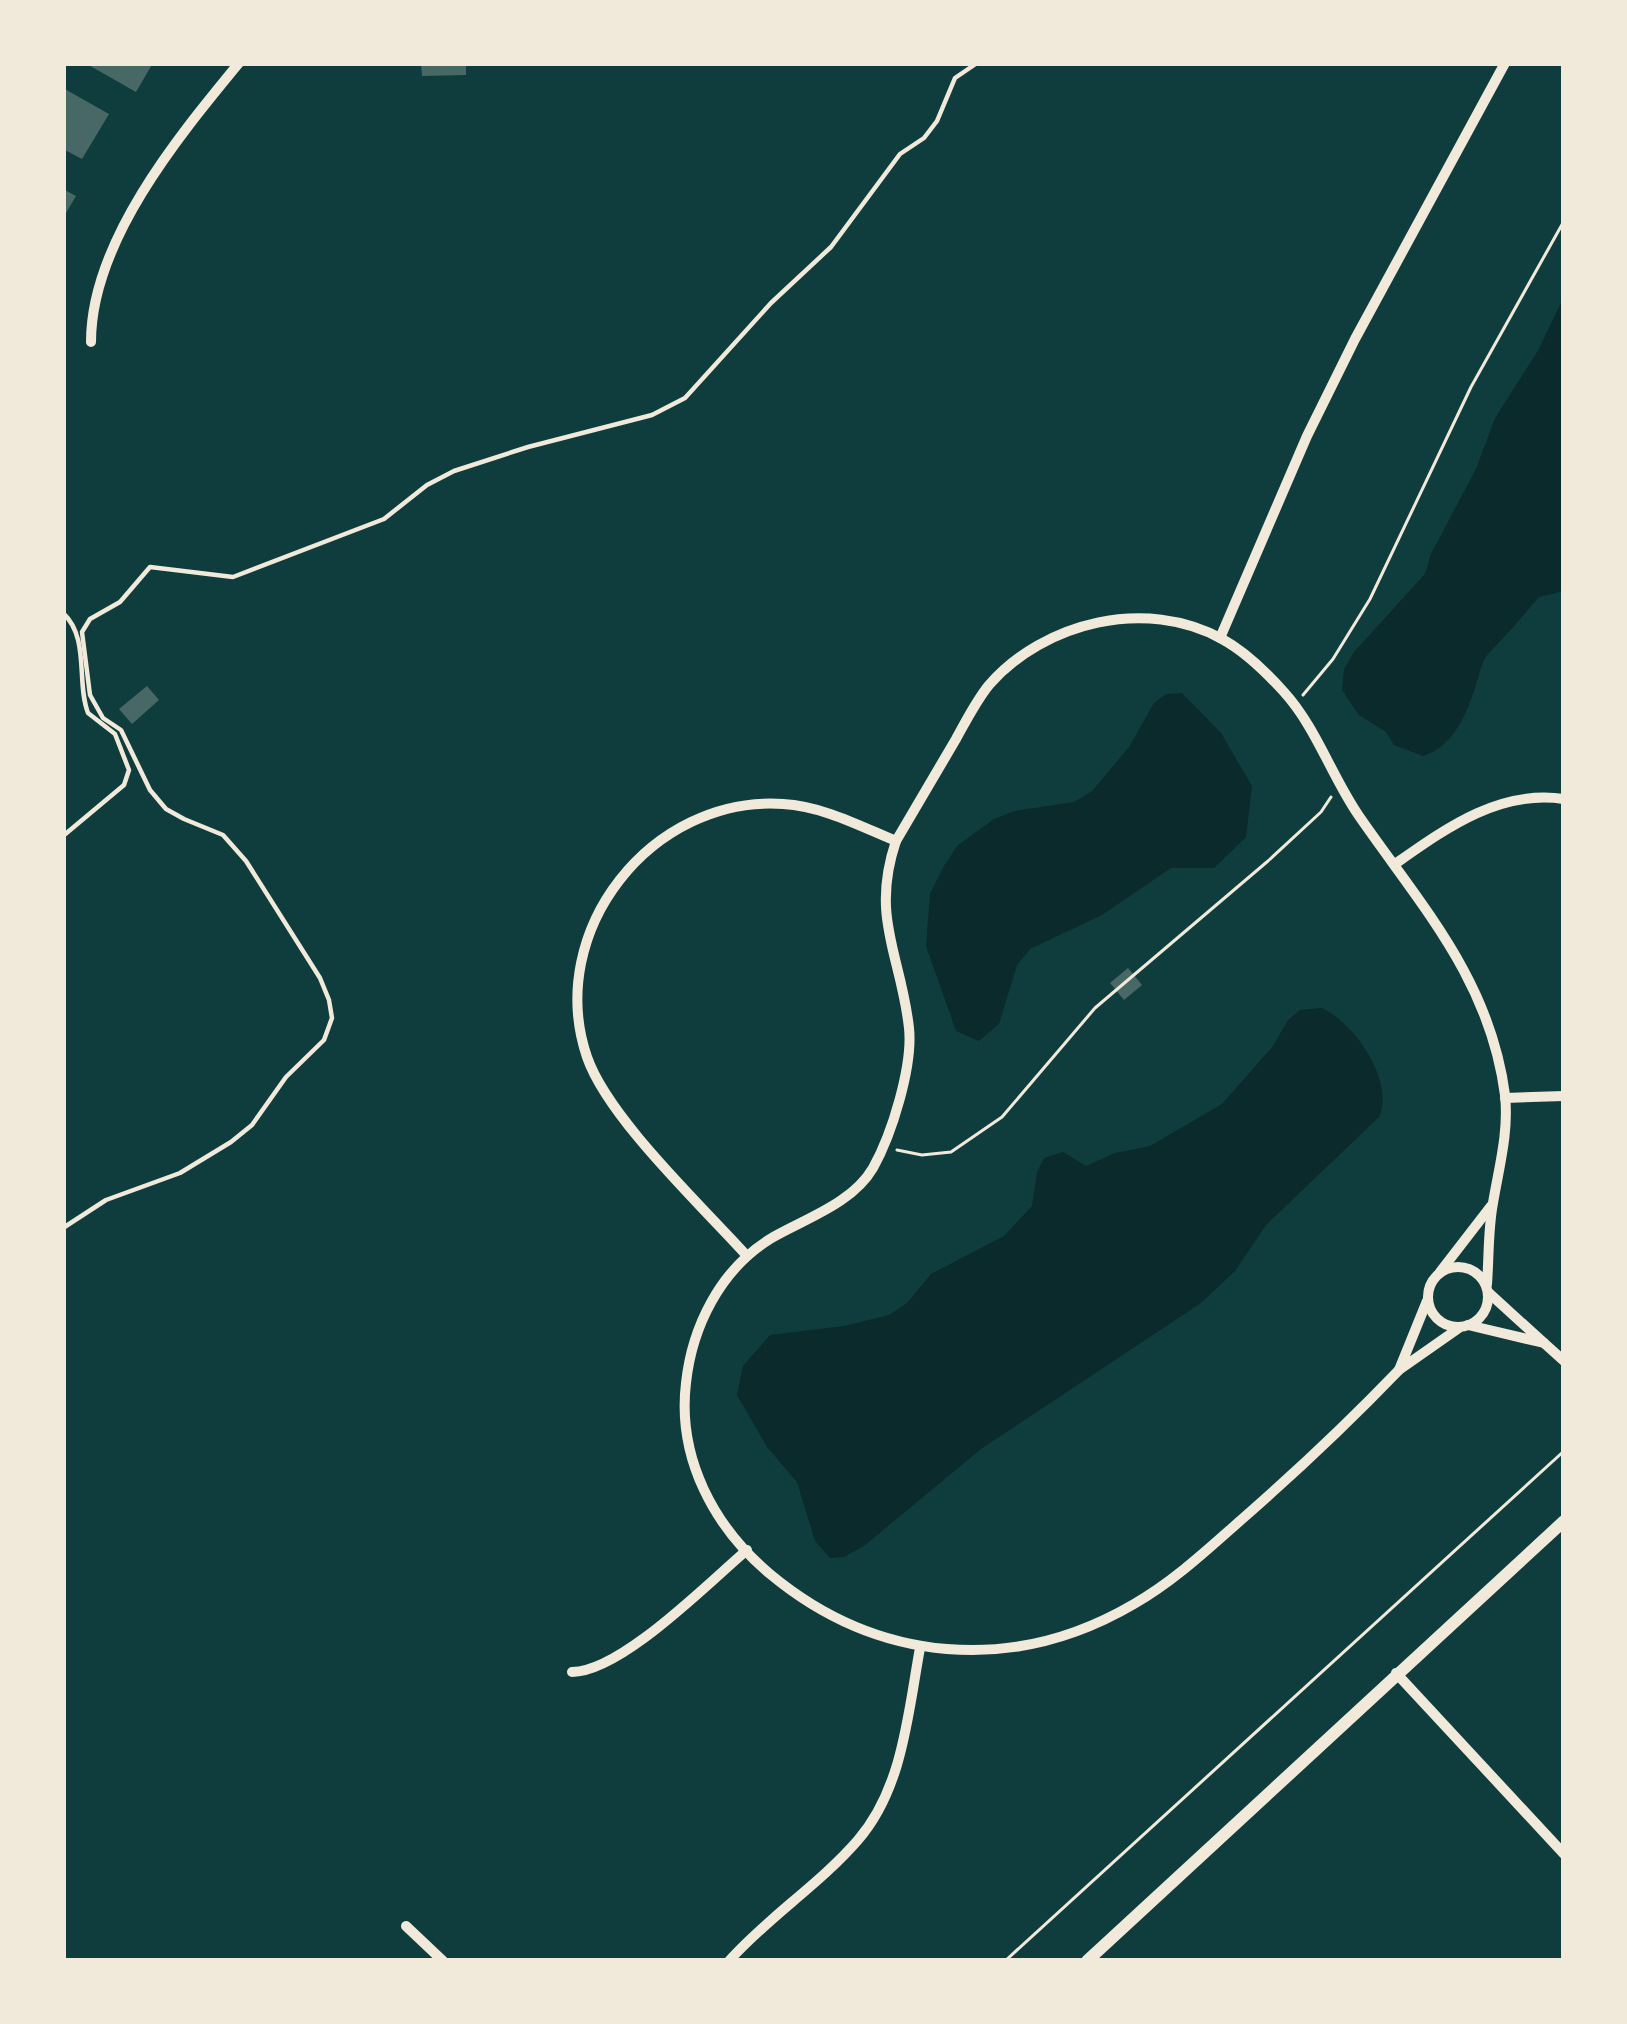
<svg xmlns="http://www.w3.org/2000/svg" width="1627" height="2024" font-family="Helvetica,sans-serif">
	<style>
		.water { fill: #0a2a2b }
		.building { fill: #486865 }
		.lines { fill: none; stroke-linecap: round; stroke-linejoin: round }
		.path { stroke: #f1e9da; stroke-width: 3 }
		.service { stroke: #f1e9da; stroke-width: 4.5 }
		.minor { stroke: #f1e9da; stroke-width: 10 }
		.tertiary { stroke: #f1e9da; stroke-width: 12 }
	</style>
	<rect width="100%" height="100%" fill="#0f3d3e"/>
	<g class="water">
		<path d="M1564 296V591L1539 597C1522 617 1506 636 1488 654 1482 661 1480 672 1477 681 1468 711 1455 746 1423 756L1394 745 1386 732 1359 715 1342 690 1344 669 1354 652 1425 574 1431 554 1476 469 1495 418 1539 349Z"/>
		<path d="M1182 693 1221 733 1252 786 1246 837 1214 868H1171L1102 915 1030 949 1017 965 999 1024 979 1041 956 1031 926 946 930 894 944 866 957 846 994 819 1014 811 1074 802 1092 791 1129 747 1154 703 1166 694Z"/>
		<path d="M1322 1008C1354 1023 1395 1080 1379 1117L1266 1225 1235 1271 1201 1303 981 1449 864 1546 844 1557 830 1558 815 1541 797 1482 767 1447 737 1395 743 1366 770 1335 844 1326 889 1315 907 1303 931 1274 1004 1236 1032 1206 1037 1172 1044 1158 1063 1152 1086 1166 1115 1153 1150 1146 1222 1104 1273 1046 1288 1020 1300 1010Z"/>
	</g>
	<g class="building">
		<path d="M85 63H153L136 92Z"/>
		<path d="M421 63H466V75L422 76Z"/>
		<path d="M63 88 109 114 82 159 63 149Z"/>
		<path d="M63 189 76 196 63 218Z"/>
		<path d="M147 686 159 700 132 724 119 709Z"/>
		<path d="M1128 968 1142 985 1124 1000 1110 983Z"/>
	</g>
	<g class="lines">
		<g class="path">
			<path d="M1303 695 1333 659 1370 599 1471 387 1564 221"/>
			<path d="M897 1150 922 1155 951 1152 1002 1117 1095 1008 1268 861 1321 812 1331 797"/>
			<path d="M1005 1961 1564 1451"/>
		</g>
		<g class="service">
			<path d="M63 613C90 638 76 682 88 713L115 734 129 770 124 785 63 836"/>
			<path d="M63 1228 106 1200 180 1173 231 1142 252 1125 286 1077 324 1040 332 1018 329 1000 320 978 246 861 223 835 184 819 166 809 150 790 121 730 103 718 90 695 82 632 90 619 120 602 150 567 233 577 384 519 427 485 454 471 528 447 652 415 685 398 771 303 831 247 900 154 924 138 937 121 955 78 977 63"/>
		</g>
		<g class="minor">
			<path d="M91 342C91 242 178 137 239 63"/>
			<path d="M1220 638 1307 436 1355 339 1505 63"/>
			<path d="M1395 864C1445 829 1499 789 1564 799"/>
			<path d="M1505 1098 1564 1096"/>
			<path d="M747 1256C702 1206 608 1118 587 1057 544 931 652 795 783 804 822 806 860 826 896 841"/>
			<circle cx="1458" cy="1297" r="30"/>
			<path d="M1440 1272 1491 1206"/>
			<path d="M1427 1301 1399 1370 1459 1328"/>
			<path d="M1468 1325 1544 1343 1489 1293"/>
			<path d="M1544 1343 1564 1361"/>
			<path d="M1399 1370C1349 1422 1296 1472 1241 1520 1207 1550 1174 1581 1134 1604 1013 1675 877 1663 770 1574 714 1527 677 1458 686 1383 692 1327 720 1270 770 1239 804 1219 852 1204 873 1168 892 1134 913 1066 909 1028 901 955 870 918 896 841 916 807 936 773 956 739 966 721 976 701 989 685 1044 622 1146 597 1222 639 1246 652 1266 672 1284 692 1316 727 1332 777 1359 816 1422 907 1490 980 1505 1095 1509 1132 1499 1167 1493 1203 1488 1229 1489 1258 1487 1284"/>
			<path d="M572 1672C621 1672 708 1583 747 1550"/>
			<path d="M1396 1673 1564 1854"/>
			<path d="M406 1926 443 1961"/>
			<path d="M729 1961C768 1917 819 1885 858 1840 903 1788 908 1713 920 1648"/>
		</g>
		<path class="tertiary" d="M1087 1961 1564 1521"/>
	</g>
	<rect width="1627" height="2024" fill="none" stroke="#f1e9da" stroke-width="132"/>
</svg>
